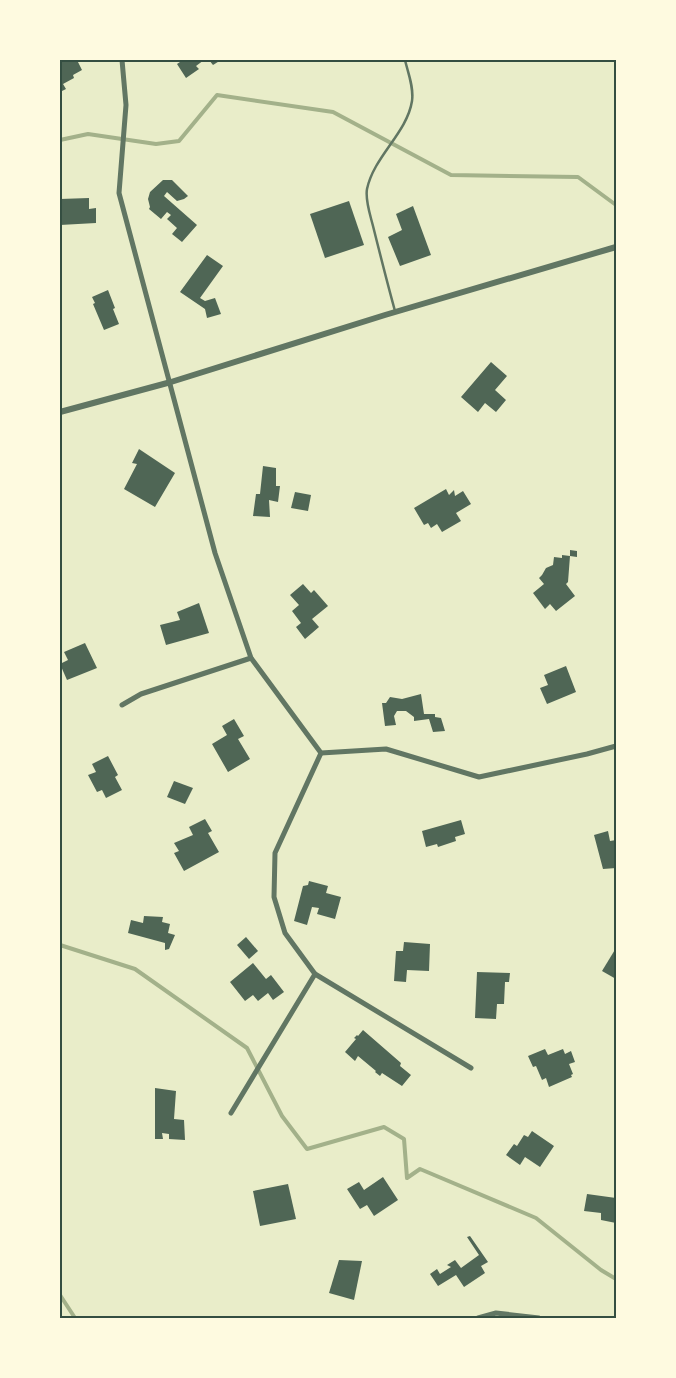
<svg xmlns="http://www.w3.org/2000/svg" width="676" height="1378" font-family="'Source Sans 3',sans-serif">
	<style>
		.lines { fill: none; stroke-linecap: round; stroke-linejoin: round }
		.stream { stroke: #a3b18a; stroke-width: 4 }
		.building { fill: #4f6655 }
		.service { stroke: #617663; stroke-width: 2.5 }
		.minor { stroke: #617663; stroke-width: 5 }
		.tertiary { stroke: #617663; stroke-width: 6 }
		.neatline { fill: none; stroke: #344e41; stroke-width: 2 }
	</style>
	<rect width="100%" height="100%" fill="#e9edc9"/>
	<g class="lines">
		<g class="stream">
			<path d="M60 140 88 134 156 144 179 141 217 95 333 112 451 175 578 177 616 205"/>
			<path d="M60 945 135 969 247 1048 282 1116 307 1149 384 1127 404 1139 407 1178 420 1169 536 1218 601 1270 616 1279"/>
			<path d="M60 1295 75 1318"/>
		</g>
	</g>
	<g class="building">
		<path d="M60 60H77L82 70 73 75 74 78 63 84 66 89 60 92Z"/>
		<path d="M183 60H204L196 66 199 69 186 78 177 64Z"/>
		<path d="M209 60H221L213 65Z"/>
		<path d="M163 180H172L188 196 184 199 177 201 167 192 164 196 197 225 182 242 172 234 177 228 167 219 171 215 167 212 161 219 149 209 150 207 148 199 150 192Z"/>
		<path d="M89 198V209L96 208V223L60 225V199Z"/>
		<path d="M349 201 364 245 325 258 310 214Z"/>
		<path d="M413 206 431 255 400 266 388 237 402 230 396 214Z"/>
		<path d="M207 255 223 266 200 298 205 301 215 298 221 314 207 318 205 309 180 292Z"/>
		<path d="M108 290 115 308 113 309 119 324 104 330 93 304 95 303 92 297Z"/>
		<path d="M491 362 507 376 495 390 506 400 496 412 485 403 478 412 461 397Z"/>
		<path d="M139 449 175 473 155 507 124 489 137 464 132 463Z"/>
		<path d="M263 466 276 468V486H280L278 502 269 500 270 517 253 516 256 494H260Z"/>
		<path d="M446 489 449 495 454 490 455 496 463 491 471 504 456 513 461 521 442 532 437 524 431 528 428 523 424 525 414 508Z"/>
		<path d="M295 492 311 495 308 511 291 508Z"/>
		<path d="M570 550 577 551V557L570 556 568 582 566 584 575 596 556 611 550 604 545 609 533 593 544 584 539 578 542 575 546 568 553 565 554 557 562 558V555L570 556Z"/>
		<path d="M303 584 311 593 314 590 328 606 312 619 319 627 305 639 296 627 301 623 292 611 299 605 290 595Z"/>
		<path d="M199 603 209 633 166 645 160 625 180 620 177 612Z"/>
		<path d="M85 643 97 668 67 680 60 664 68 660 64 652Z"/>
		<path d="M566 666 576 692 547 704 540 688 548 685 544 675Z"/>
		<path d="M421 694 424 714H435V717L441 718 445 731 433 732 429 719 414 721V717L406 711H397L394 716 396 725 385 726 382 703H386L390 697 402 699Z"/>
		<path d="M234 719 244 736 238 739 250 759 228 772 212 744 227 735 222 726Z"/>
		<path d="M108 756 118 775 115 777 122 790 106 798 102 790 97 792 88 775 96 772 92 764Z"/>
		<path d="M174 781 193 788 185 804 167 797Z"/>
		<path d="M205 819 212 831 208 833 219 852 184 871 174 853 179 851 174 843 193 835 189 827Z"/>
		<path d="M461 820 465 834 455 837 456 841 438 847 437 844 426 847 422 831Z"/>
		<path d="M608 831 610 841 616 840V868L603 869 594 835Z"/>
		<path d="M309 881 328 886 326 893 341 897 335 919 317 914 319 908 312 907 307 925 294 921 303 886 308 885Z"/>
		<path d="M144 916 163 917 162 922 170 924 168 933 175 935 169 949 165 950V943L128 933 131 920 143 923Z"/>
		<path d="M246 937 258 951 249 959 237 945Z"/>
		<path d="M404 942 430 944 429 971 407 970 406 982 394 981 396 951H403Z"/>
		<path d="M616 948V979L602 971Z"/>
		<path d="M253 963 266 979 271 975 284 992 273 1000 268 993 258 1001 253 995 245 1001 230 982Z"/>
		<path d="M477 972 510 973 509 982H505L504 1004H497L496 1019 475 1018Z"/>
		<path d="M363 1030 401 1063 400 1066 411 1075 402 1086 382 1073 380 1076 375 1072 376 1071 358 1056 355 1061 345 1052 356 1039 354 1038 357 1035 358 1036Z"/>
		<path d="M545 1049 548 1055 563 1049 565 1054 571 1051 575 1062 569 1064 573 1074 571 1075 572 1077 549 1087 546 1078 542 1080 536 1066 533 1067 528 1056Z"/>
		<path d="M155 1088 176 1091 174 1119 184 1120 185 1140 169 1139V1134L162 1133 163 1139H155Z"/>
		<path d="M532 1131 554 1146 540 1167 525 1157 520 1165 506 1155 514 1144 517 1146 524 1135 528 1137Z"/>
		<path d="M383 1177 398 1200 374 1216 367 1205 360 1209 347 1189 359 1182 364 1190Z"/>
		<path d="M288 1184 296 1219 260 1226 253 1191Z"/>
		<path d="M587 1194 616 1198V1223L601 1220V1213L584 1211Z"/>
		<path d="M470 1236 488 1262 481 1266 485 1273 464 1287 456 1275 438 1286 430 1274 437 1269 440 1274 451 1267 447 1265 455 1260 461 1268 479 1255 467 1237Z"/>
		<path d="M339 1260 362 1261 354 1300 329 1293Z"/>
	</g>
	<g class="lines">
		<path class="service" d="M395 311C387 282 380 254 373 226 370 214 365 200 367 189 374 156 407 133 412 101 414 87 408 73 405 60"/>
		<g class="minor">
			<path d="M122 60 126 105 119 193 215 553 251 658 321 753 386 749 479 777 587 754 616 746"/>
			<path d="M122 705 141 694 251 658"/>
			<path d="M315 974 471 1068"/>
			<path d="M231 1113 315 974 285 933 274 897 275 853 321 753"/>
			<path d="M478 1318 496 1313 539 1318"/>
		</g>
		<path class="tertiary" d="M60 412 171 382 385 315 616 247"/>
	</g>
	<rect width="676" height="1378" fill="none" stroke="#fefae0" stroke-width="122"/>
	<rect x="61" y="61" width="554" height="1256" class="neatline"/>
</svg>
